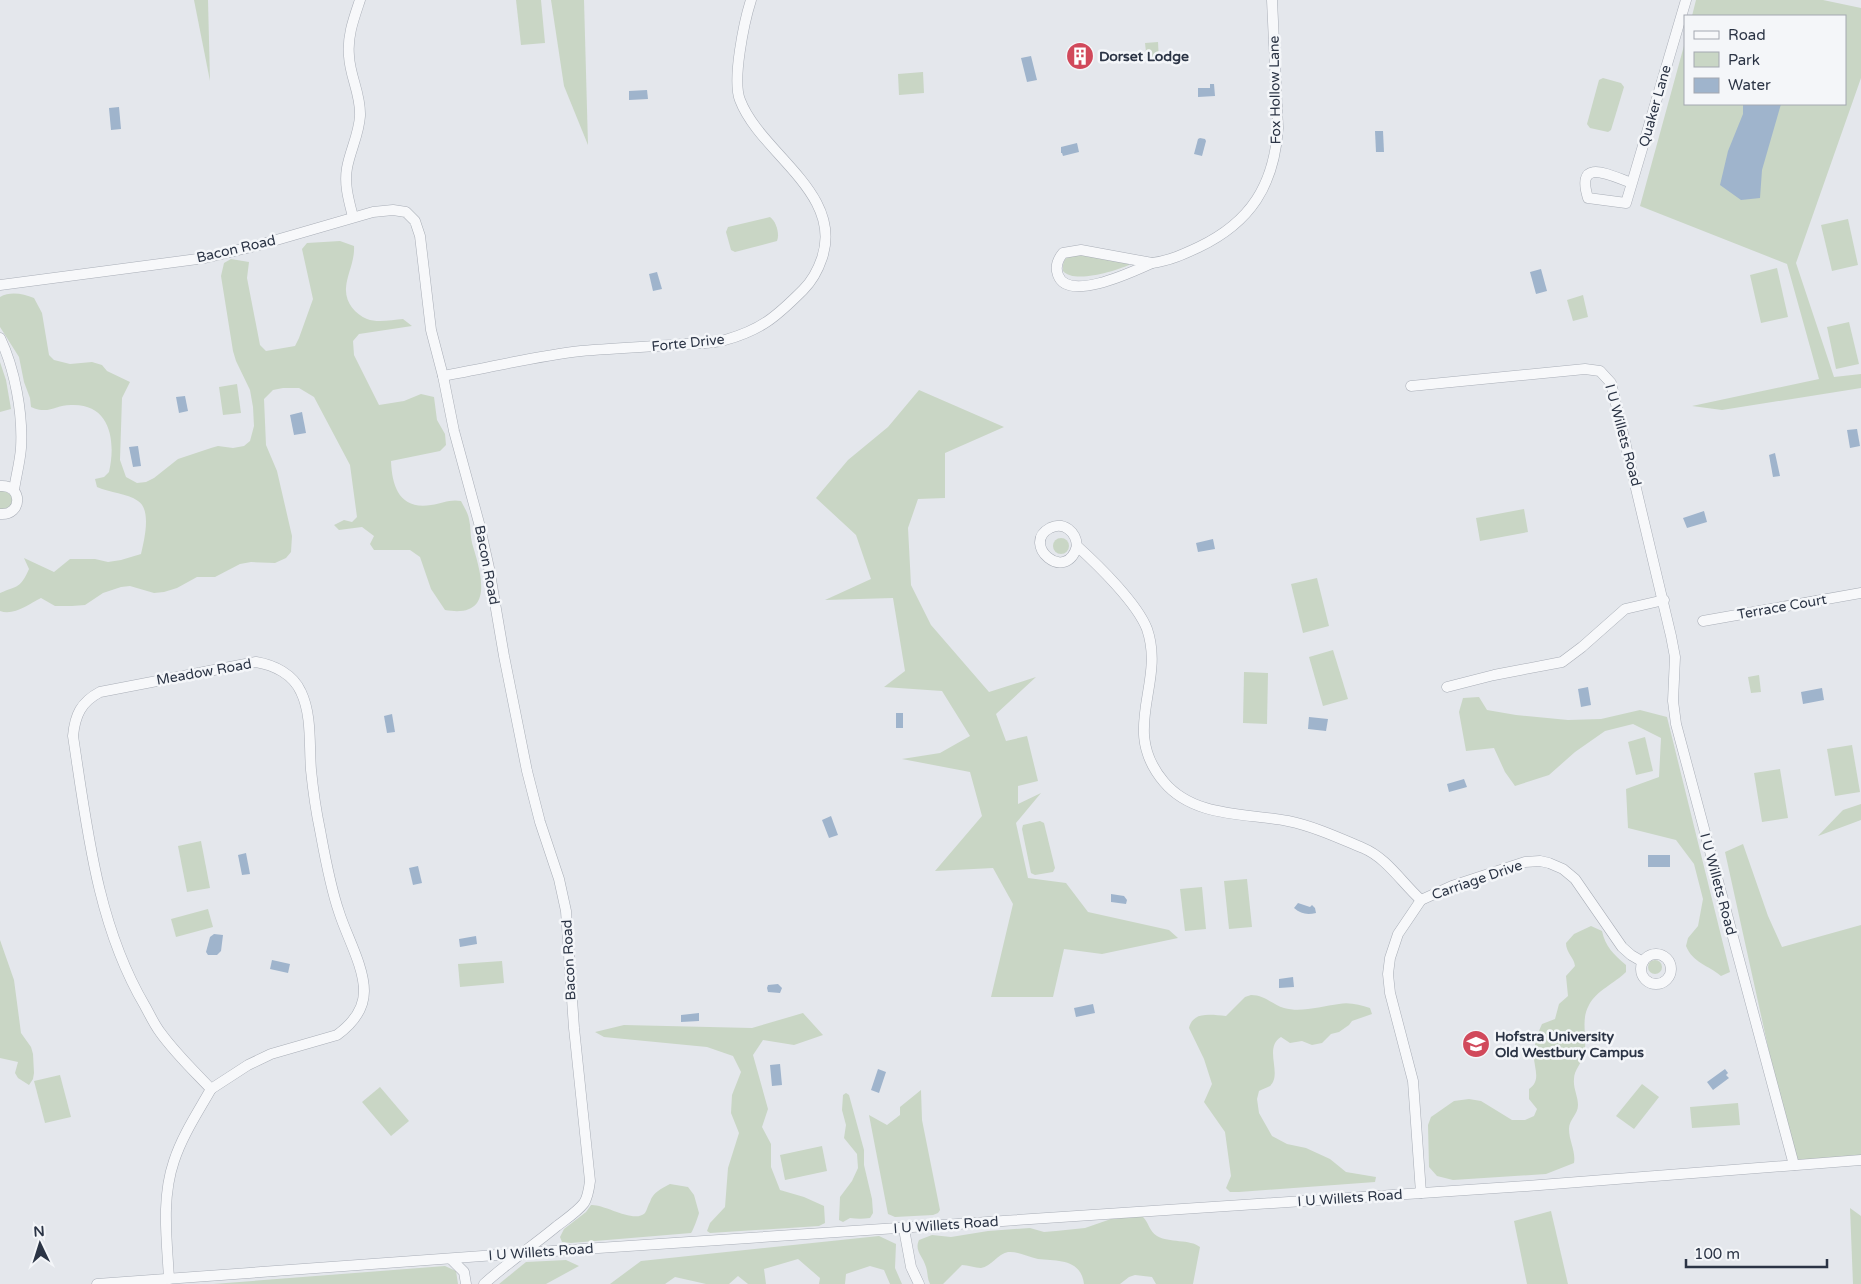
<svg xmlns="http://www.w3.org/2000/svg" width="1861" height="1284" font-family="'Varela Round',sans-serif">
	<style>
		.green { fill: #c9d6c5 }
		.water { fill: #9fb4cc }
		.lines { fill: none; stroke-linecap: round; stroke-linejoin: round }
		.minor-casing { stroke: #a9aeb7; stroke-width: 11 }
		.minor { stroke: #f7f8fa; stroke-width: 10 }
		.labels { text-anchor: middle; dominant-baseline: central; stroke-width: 5; stroke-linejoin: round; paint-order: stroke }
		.poi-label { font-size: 14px; font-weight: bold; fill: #2b3445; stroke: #f4f6f9; text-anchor: start }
		.street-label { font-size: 14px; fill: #2b3445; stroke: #f4f6f9 }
	</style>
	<rect width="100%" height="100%" fill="#e4e7ec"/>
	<g class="green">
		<path d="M194 0H208L210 81Z"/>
		<path d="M516 0H541L545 43 521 45Z"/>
		<path d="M551 0H584L588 145 564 86Z"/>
		<path d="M1696 0H1823L1861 8V78L1796 263 1834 377 1861 374V388L1722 410 1692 406 1819 379 1787 264 1640 206 1685 42V104H1845V16H1692Z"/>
		<path d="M1158 42 1159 61H1147L1145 43Z"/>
		<path d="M923 72 924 93 899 95 898 74Z"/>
		<path d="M1603 78 1621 83 1624 87 1611 130 1608 132 1590 128 1587 124 1599 80Z"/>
		<path d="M770 217C776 221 780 234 777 241L735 252 731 250 726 232 728 227Z"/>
		<path d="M1848 219 1858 265 1832 271 1821 225Z"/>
		<path d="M340 241 354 246C355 261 347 274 346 288 345 302 355 314 367 319 377 323 392 320 403 319L412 326 359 334 353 341 354 355 379 405 404 401 421 394 434 397 437 420 445 434 446 445 440 451 391 461C392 487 400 510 431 505 443 503 450 499 461 501 464 507 468 513 469 519 471 527 470 535 472 543 481 573 496 619 445 610L431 589 420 557 410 550H374L370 544 374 536 362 527 339 530 334 525 344 520 352 522 357 517 350 465 314 397 299 388H283L273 390 264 399 266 445 277 471 292 536 291 552 286 558 275 563 251 562 240 564 215 577H197L177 588 164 592 154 593 130 586 121 587 103 593 85 605 72 606H55L41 598C29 604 14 616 0 611V593C18 585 20 589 29 569L24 558 54 572 70 559H95L108 562 121 560 141 554C144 541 152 510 138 501 127 493 110 493 97 487L95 479 104 477 109 472C116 442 111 403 71 405 55 405 49 415 31 407L30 398 24 382 19 357 0 327V297C11 291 23 294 34 298L42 313 49 355 54 360 70 364 92 362 102 365 107 371 130 382 122 398 120 460 126 477 137 483 146 482 154 478 178 459 211 448 218 446 233 448 244 446 250 441 254 426 253 407 250 390 236 361 233 351 221 276 224 263 231 259 249 262 247 278 260 345 266 351 295 346 299 338 313 299 302 249 307 243Z"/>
		<path d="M1075 253 1129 263V265C1115 271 1074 284 1063 271 1062 260 1066 257 1075 253Z"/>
		<path d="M1777 268 1788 317 1761 323 1750 275Z"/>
		<path d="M1583 295 1588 317 1573 321 1567 300Z"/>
		<path d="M1849 322 1859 364 1836 369 1827 327Z"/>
		<path d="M0 362 6 380 11 409 0 412Z"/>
		<path d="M237 384 241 413 223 415 219 387Z"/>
		<path d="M919 390 1004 427 945 453V498L918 499 908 528 911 585 931 625 989 692 1036 677 996 714 1006 741 1027 736 1038 781 1018 786V804L1041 793 1016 823 1028 878 1066 883 1088 912 1169 930 1178 938 1102 954 1064 949 1053 997H991L1013 904 993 868 935 871 982 816 970 772 902 759 940 753 970 736 942 691 884 687 905 671 893 598 825 600 871 579 856 535 816 498 848 460 888 427Z"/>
		<path d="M4 490 12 496 13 502 9 508 0 510V491Z"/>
		<path d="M1524 509 1528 532 1480 541 1476 518Z"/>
		<circle cx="1061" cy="546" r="8"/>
		<path d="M1317 578 1329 626 1303 633 1291 584Z"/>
		<path d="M1333 650 1348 699 1323 706 1309 657Z"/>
		<path d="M1244 672 1268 673 1267 724 1243 723Z"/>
		<path d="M1759 675 1761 692 1751 693 1748 677Z"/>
		<path d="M1479 697 1487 710 1516 715 1568 720 1601 719 1640 710 1667 717 1730 972 1721 976C1708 965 1693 963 1686 946L1688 938 1698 926 1703 899 1694 864 1676 840 1628 828 1626 789 1659 777 1661 738 1633 724 1605 731 1575 752 1549 775 1515 786 1505 772 1494 748 1466 751 1459 712 1463 698Z"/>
		<path d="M1645 737 1653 771 1636 775 1628 742Z"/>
		<path d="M1852 745 1860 792 1835 796 1827 749Z"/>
		<path d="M1780 769 1788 818 1762 822 1754 773Z"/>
		<path d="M1861 804V820L1818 836 1843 810Z"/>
		<path d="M1040 821 1044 823 1055 868 1053 872 1035 875 1031 873 1022 829 1023 825Z"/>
		<path d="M201 841 210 888 187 892 178 846Z"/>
		<path d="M1743 844 1768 916 1782 947 1861 925V1160L1794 1165 1725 852Z"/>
		<path d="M1247 879 1252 927 1229 929 1224 881Z"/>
		<path d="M1202 887 1206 929 1185 931 1180 889Z"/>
		<path d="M208 909 213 927 176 937 171 919Z"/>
		<path d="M1591 926 1602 931C1605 946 1614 955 1626 965V972C1615 983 1596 991 1589 1005 1580 1021 1588 1037 1584 1054 1582 1063 1574 1070 1574 1079 1573 1088 1578 1096 1578 1105 1578 1115 1569 1119 1569 1129 1569 1141 1576 1151 1574 1163L1546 1174 1453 1180 1437 1176 1429 1167 1428 1125 1431 1117 1454 1101 1469 1099 1481 1101 1512 1120H1525L1534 1116 1537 1109 1529 1099V1089C1543 1080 1532 1065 1534 1051 1535 1043 1538 1032 1542 1024L1555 1019 1559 1004 1568 996 1566 976 1575 966C1574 957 1566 953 1566 943L1574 934Z"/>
		<path d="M0 940 14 980 21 1033 31 1047 33 1054 34 1073 33 1079 29 1085 18 1078 15 1073 18 1062 0 1058Z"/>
		<circle cx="1655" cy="967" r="7"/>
		<path d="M502 961 504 983 460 987 458 964Z"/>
		<path d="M1251 995C1264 995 1272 1004 1284 1008 1301 1013 1322 1006 1339 1004 1350 1002 1360 1005 1370 1008L1372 1014 1352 1021 1349 1025 1339 1032 1331 1034 1322 1043 1312 1045 1302 1041 1290 1043 1281 1037C1263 1048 1283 1074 1270 1086 1267 1088 1262 1089 1259 1091L1257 1099 1259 1113 1272 1136 1287 1144 1306 1148 1330 1159 1346 1172 1376 1177 1375 1182 1239 1192H1230L1226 1188 1231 1176 1225 1132 1204 1102 1212 1084 1204 1059 1189 1028C1193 1011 1211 1015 1226 1016L1245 997Z"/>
		<path d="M803 1013 823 1035 794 1045 763 1040 753 1055 768 1109 762 1127 771 1144V1167L780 1190 804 1197 824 1206 825 1223 819 1226 710 1233 707 1231 710 1223 725 1207 728 1168 739 1133 731 1113 732 1095 741 1072 733 1056 707 1047 604 1037 595 1032 624 1025 752 1028Z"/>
		<path d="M60 1075 71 1117 45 1123 34 1081Z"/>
		<path d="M1642 1084 1659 1097 1634 1129 1616 1116Z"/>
		<path d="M380 1087 409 1121 391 1136 362 1102Z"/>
		<path d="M921 1090 922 1120 940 1210 938 1213 933 1215 895 1217 888 1214 869 1115 887 1125 900 1115V1107Z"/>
		<path d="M846 1093 849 1095 864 1150V1165L872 1199 873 1213 870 1218C863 1219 857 1219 850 1218L843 1222 839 1220 840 1197 852 1181 858 1168 857 1154 844 1138 846 1125 842 1110 843 1095Z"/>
		<path d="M1738 1103 1740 1125 1692 1128 1690 1107Z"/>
		<path d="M822 1146 827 1171 785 1180 780 1155Z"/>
		<path d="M670 1184 688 1187 694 1195 699 1213C698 1217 693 1231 691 1233L571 1243 562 1242 560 1237 564 1229 586 1212 591 1205C605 1204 634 1224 645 1213 647 1210 648 1205 650 1202 653 1192 661 1189 670 1184Z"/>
		<path d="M1850 1208 1861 1216V1284H1853Z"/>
		<path d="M1551 1211 1568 1284H1527L1514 1221Z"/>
		<path d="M1132 1216 1143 1217C1149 1223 1149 1231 1157 1236 1169 1243 1190 1239 1200 1247L1193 1284H1156L1152 1277 1135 1275 1129 1277 1120 1284H1084C1081 1259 1058 1261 1038 1259 1028 1257 1018 1251 1008 1252 997 1254 991 1267 981 1268 975 1268 968 1265 962 1265L943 1284H930C927 1278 928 1273 926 1267 923 1256 914 1251 919 1240L932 1235 951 1237 988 1231 1030 1228 1044 1232 1056 1231 1085 1228 1111 1219Z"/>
		<path d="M879 1236 896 1244 895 1268 902 1284H890L884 1270 870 1266 846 1274 845 1284H819L820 1278 798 1259 764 1269 766 1284H748L738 1276 729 1284H706L675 1277 665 1284H610L641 1261Z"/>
		<path d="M566 1260 579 1266 546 1284H499L526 1262Z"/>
		<path d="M445 1266 456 1271 458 1284H213Z"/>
	</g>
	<g class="water">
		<path d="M1031 56 1037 80 1027 82 1021 58Z"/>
		<path d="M1210 84H1214L1215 96 1198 97V88H1210Z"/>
		<path d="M647 90 648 99 629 100V91Z"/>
		<path d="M1743 104H1781L1762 170 1760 198 1741 200 1720 185 1728 151 1743 114Z"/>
		<path d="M119 107 121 129 111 130 109 108Z"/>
		<path d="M1375 131H1383L1384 152H1376Z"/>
		<path d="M1200 138 1205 139 1206 141 1202 156 1194 154 1198 139Z"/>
		<path d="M1077 143 1079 152 1063 156 1062 153H1061V147Z"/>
		<path d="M1541 269 1547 291 1536 294 1530 272Z"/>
		<path d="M657 272 662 289 653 291 649 274Z"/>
		<path d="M185 396 188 411 179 413 176 397Z"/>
		<path d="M302 412 306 433 294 435 290 415Z"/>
		<path d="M1857 429 1860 446 1850 448 1847 430Z"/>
		<path d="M138 446 141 466 133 467 129 447Z"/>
		<path d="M1775 453 1780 476 1773 477 1769 455Z"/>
		<path d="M1704 511 1707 522 1687 528 1683 518Z"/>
		<path d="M1213 539 1215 549 1198 552 1196 543Z"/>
		<path d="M1588 687 1591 705 1581 707 1578 689Z"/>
		<path d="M1822 688 1824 700 1803 704 1801 692Z"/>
		<rect x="896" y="713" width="7" height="15"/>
		<path d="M392 714 395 732 387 733 384 716Z"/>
		<path d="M1309 717 1328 719 1326 731 1308 729Z"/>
		<path d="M1464 779 1467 787 1449 792 1447 784Z"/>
		<path d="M831 816 838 835 829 838 822 820Z"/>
		<path d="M246 853 250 874 242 875 238 855Z"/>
		<rect x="1648" y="855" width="22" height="12"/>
		<path d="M418 866 422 883 413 885 409 868Z"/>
		<path d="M1111 894 1124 896 1127 900 1126 904 1111 902Z"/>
		<path d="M1298 903 1310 907 1312 905 1315 908 1316 913C1307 915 1301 914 1294 908Z"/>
		<path d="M214 934 223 935 221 951 217 955H208L206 952 210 937Z"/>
		<path d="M476 936 477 944 460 947 459 939Z"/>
		<path d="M272 960 290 964 288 973 270 969Z"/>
		<path d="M1293 977 1294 987 1279 988V979Z"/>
		<path d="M778 984 782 988 780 993 768 992 767 988 768 985Z"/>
		<path d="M1093 1004 1095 1013 1076 1017 1074 1008Z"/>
		<path d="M699 1013V1021L681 1022V1015Z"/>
		<path d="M780 1064 782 1085 772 1086 770 1065Z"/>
		<path d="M878 1069 886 1072 879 1093 871 1090Z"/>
		<path d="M1725 1069 1728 1073 1726 1075 1729 1078 1713 1090 1707 1082Z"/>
	</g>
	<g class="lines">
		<g class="minor-casing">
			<g id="minor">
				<path d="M1632 183C1611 176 1575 156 1588 198L1626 203 1632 183 1686 0"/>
				<path d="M353 217C349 201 344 185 347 168 350 151 359 134 360 116 361 94 350 77 349 56 347 36 354 18 360 0"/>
				<path d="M1081 250 1152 263C1134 271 1068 303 1058 275 1055 267 1058 259 1063 253Z"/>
				<path d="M1152 263C1169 261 1184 254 1199 247 1251 222 1274 185 1278 128L1272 0"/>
				<path d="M0 285 205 258 259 245 373 212 393 210 406 212 415 221 420 236 431 330 443 376 454 431 479 523 489 568 504 656 527 771 540 822 559 879 566 911 574 1028 590 1181C589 1189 588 1197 584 1203 577 1212 566 1219 557 1226 533 1246 507 1263 484 1284"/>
				<path d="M0 338C15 369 23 414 21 448 20 462 16 476 14 490"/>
				<path d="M443 376C489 368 535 356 581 351 615 348 649 347 683 344 696 343 712 344 725 340 761 330 776 317 803 290 812 281 818 270 822 258 844 193 760 153 740 100 732 80 744 22 751 0"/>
				<path d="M1411 386 1585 369 1600 371 1611 383 1671 636 1675 657 1673 701 1676 724 1794 1165"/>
				<path d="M0 486C23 484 23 516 0 514"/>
				<path d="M1077 546C1066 585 1020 544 1050 528 1064 521 1076 532 1077 546 1098 565 1137 603 1147 629 1166 684 1119 729 1164 782 1194 818 1247 813 1288 821 1313 826 1339 838 1363 848 1387 858 1402 883 1421 900"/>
				<path d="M1703 621 1861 593"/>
				<path d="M256 662C274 665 293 674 301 692 312 715 309 745 311 770 313 790 316 811 320 830 325 857 330 886 339 912 346 935 364 966 364 991 364 1010 352 1024 337 1035L271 1054 248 1065 211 1089C194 1071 175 1053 160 1032 154 1024 150 1015 145 1006 97 925 87 828 73 736 75 715 81 702 100 692Z"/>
				<path d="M1447 687 1494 675 1562 662 1582 647 1625 609 1664 600"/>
				<circle cx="1656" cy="969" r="15"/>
				<path d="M1421 1193 1413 1081 1390 993 1388 974 1390 958 1398 934 1421 900 1452 886 1525 862 1540 861 1549 863 1563 869 1575 879 1622 947 1631 955 1643 962"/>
				<path d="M904 1229 911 1267 919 1284"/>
				<path d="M451 1259 464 1272 466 1284"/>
				<path d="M169 1279C167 1240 161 1199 174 1161 182 1136 198 1112 211 1089"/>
				<path d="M97 1284 523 1253 1527 1186 1861 1160"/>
			</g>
		</g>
		<use href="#minor" class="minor"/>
	</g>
	<defs>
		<g id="building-disc" transform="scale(1.4375)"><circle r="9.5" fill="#d1495b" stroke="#f4f6f9"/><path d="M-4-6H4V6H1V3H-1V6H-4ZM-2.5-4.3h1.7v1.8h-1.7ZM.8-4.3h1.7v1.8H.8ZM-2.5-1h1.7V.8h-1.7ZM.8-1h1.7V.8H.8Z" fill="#fff"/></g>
		<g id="school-disc" transform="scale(1.4375)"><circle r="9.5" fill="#d1495b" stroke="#f4f6f9"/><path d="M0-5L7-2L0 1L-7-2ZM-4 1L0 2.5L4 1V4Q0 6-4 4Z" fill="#fff"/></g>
	</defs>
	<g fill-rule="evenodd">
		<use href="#building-disc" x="1080" y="56"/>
		<use href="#school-disc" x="1476" y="1044"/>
	</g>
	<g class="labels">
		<g class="poi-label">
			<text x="1099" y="56">Dorset Lodge</text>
			<text x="1495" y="1036">Hofstra University<tspan x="1495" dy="16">Old Westbury Campus</tspan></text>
		</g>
		<g class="street-label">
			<text transform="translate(1275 90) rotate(-91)">Fox Hollow Lane</text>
			<text transform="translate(1655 106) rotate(-74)">Quaker Lane</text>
			<text transform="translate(236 249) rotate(-13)">Bacon Road</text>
			<text transform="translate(688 343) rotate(-6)">Forte Drive</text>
			<text transform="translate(1623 435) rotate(75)">I U Willets Road</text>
			<text transform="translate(487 565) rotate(79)">Bacon Road</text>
			<text transform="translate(1782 607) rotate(-10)">Terrace Court</text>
			<text transform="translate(204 672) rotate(-10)">Meadow Road</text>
			<text transform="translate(1477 880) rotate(-19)">Carriage Drive</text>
			<text transform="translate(1718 884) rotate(75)">I U Willets Road</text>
			<text transform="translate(569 960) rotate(-93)">Bacon Road</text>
			<text transform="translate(1350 1198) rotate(-4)">I U Willets Road</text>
			<text transform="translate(946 1225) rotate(-4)">I U Willets Road</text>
			<text transform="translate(541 1252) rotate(-4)">I U Willets Road</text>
		</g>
	</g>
	<rect x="1684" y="15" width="162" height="90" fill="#f4f6f9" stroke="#a4a8b1"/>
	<rect x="1694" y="31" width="25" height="8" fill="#f7f8fa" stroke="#a4a8b1"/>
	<text x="1728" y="40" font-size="15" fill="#2b3445">Road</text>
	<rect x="1694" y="52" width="25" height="15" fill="#c9d6c5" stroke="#a4a8b1"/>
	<text x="1728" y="65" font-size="15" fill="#2b3445">Park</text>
	<rect x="1694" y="78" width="25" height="15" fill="#9fb4cc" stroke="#a4a8b1"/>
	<text x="1728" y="90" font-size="15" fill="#2b3445">Water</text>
	<g transform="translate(40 1244) rotate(356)" stroke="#f4f6f9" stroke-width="4" paint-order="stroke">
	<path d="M0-4L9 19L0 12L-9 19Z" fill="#2b3445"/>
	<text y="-8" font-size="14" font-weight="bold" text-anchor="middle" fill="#2b3445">N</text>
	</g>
	<path d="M1686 1259v8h141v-8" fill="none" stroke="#2b3445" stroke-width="2.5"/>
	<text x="1694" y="1259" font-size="15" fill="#2b3445" stroke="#f4f6f9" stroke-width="4" paint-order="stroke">100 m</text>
</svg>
